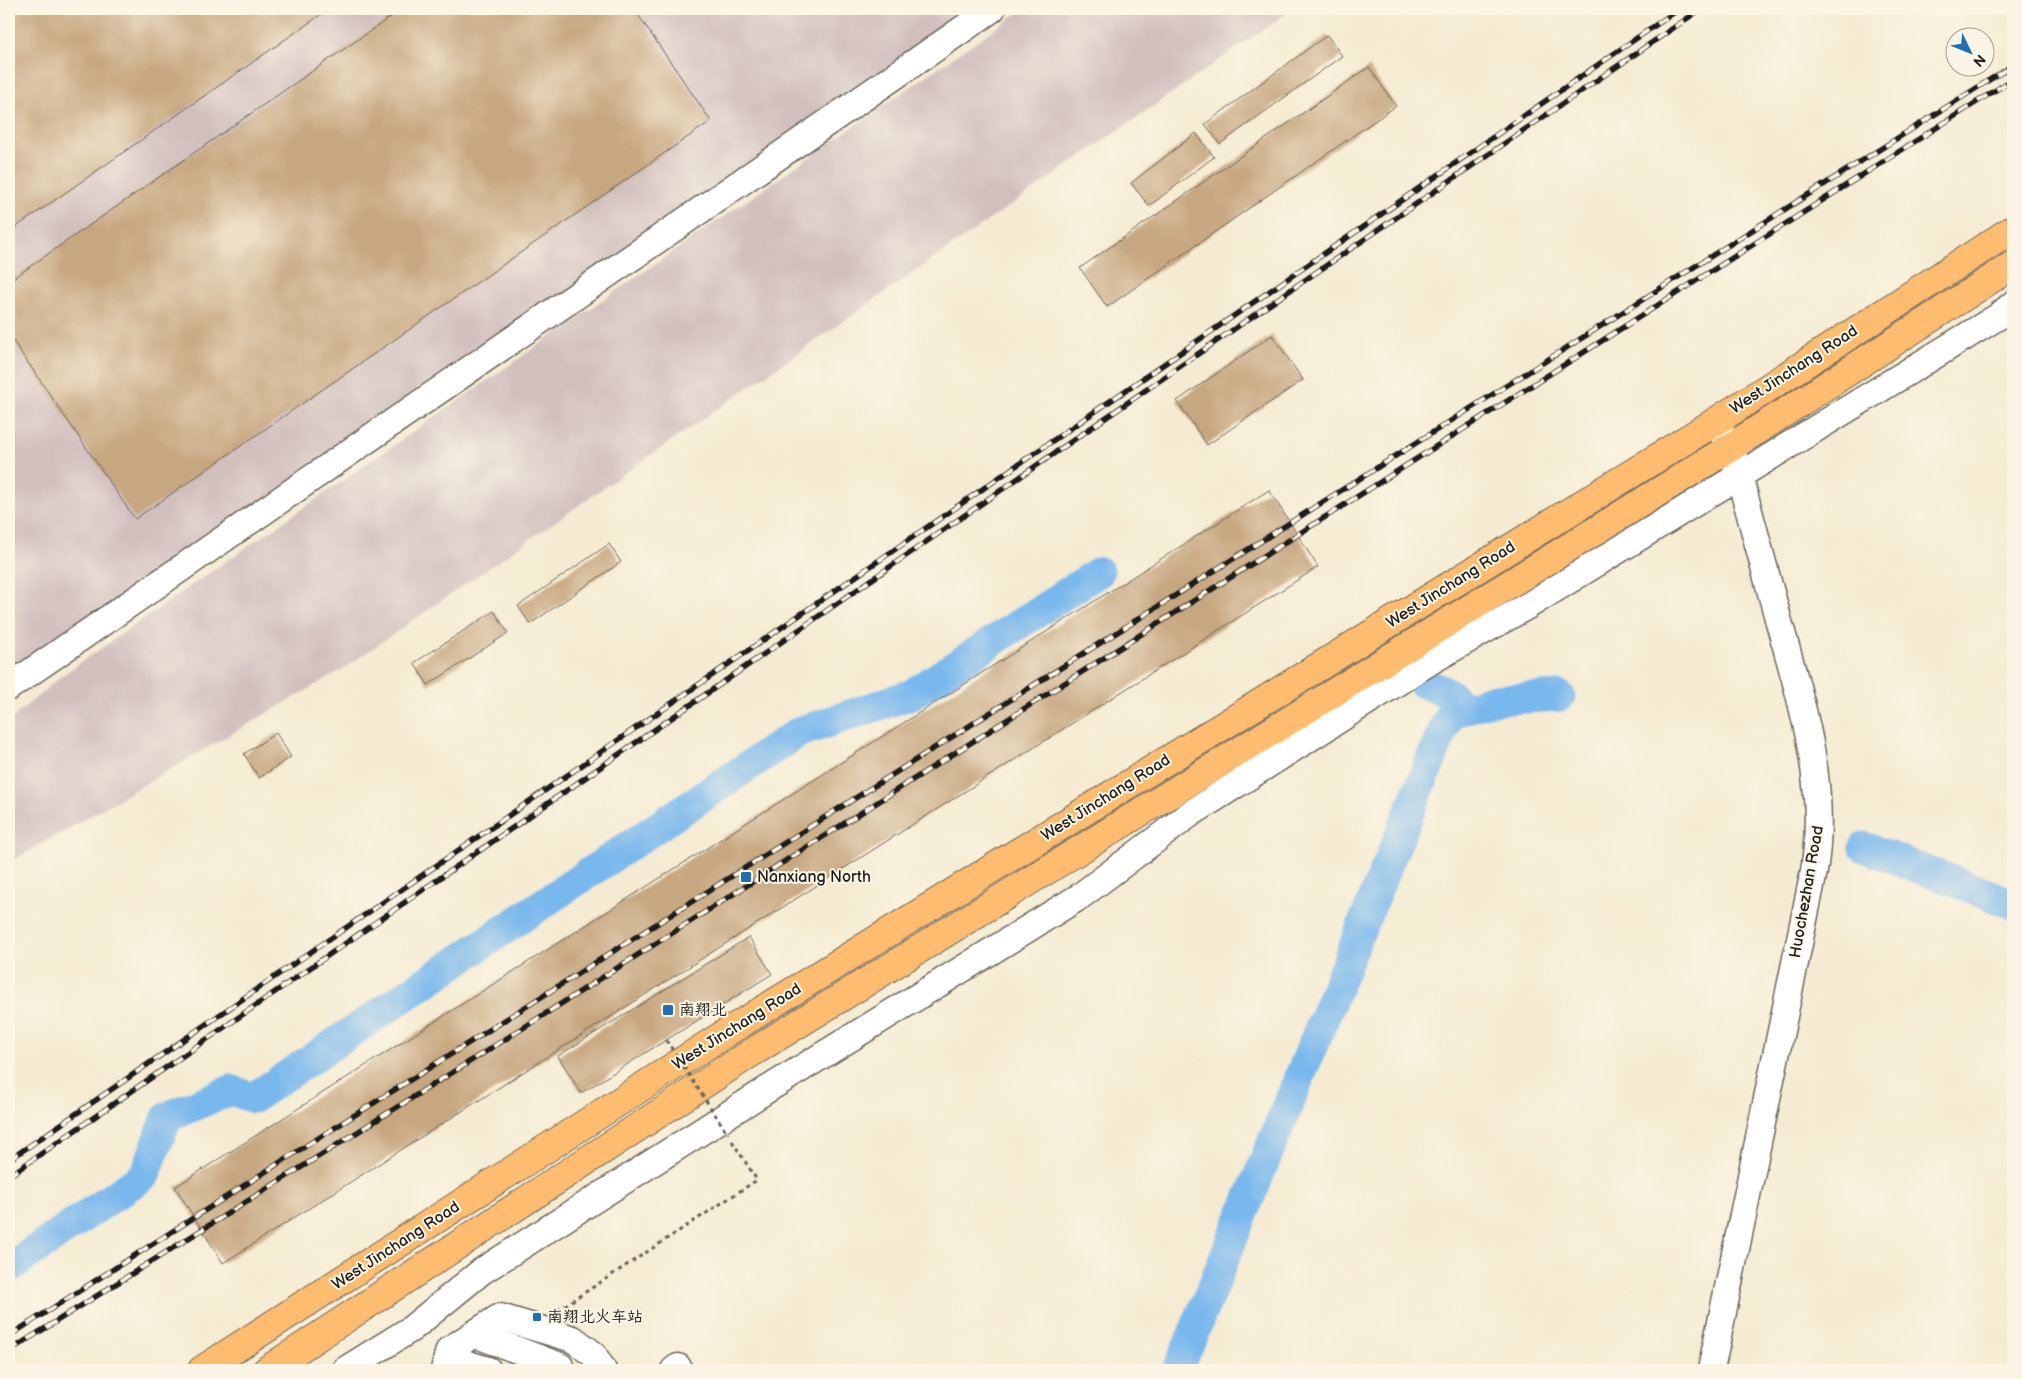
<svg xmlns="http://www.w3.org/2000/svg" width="2022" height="1379" font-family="'Balsamiq Sans','LXGW WenKai TC',sans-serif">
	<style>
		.industrial { fill: #d1bfbe }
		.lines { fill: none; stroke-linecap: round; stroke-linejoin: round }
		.river { stroke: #79b8ed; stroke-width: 31 }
		.building { fill: #c7a780 }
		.minor-casing { stroke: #68645c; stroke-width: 29 }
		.major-casing { stroke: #68645c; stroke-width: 30 }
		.path { stroke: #68645c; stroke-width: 3; stroke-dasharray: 4 4; stroke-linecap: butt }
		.minor { stroke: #fff; stroke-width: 26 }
		.major { stroke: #febc70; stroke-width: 28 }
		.rail-casing { stroke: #1c1c1c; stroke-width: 5.5 }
		.rail { stroke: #fcf5e5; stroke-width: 4; stroke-dasharray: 11; stroke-linecap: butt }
		.path-bridge { stroke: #68645c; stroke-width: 3; stroke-dasharray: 4 4; stroke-linecap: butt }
		.poi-dot { fill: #1f6fb2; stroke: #fcf5e5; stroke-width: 2 }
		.labels { text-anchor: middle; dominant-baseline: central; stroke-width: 4; stroke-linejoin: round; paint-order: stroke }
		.street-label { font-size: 16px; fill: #1c1c1c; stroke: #fcf5e5 }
		.poi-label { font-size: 16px; fill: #1c1c1c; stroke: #fcf5e5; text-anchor: start }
	</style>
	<rect width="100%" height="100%" fill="#fcf5e5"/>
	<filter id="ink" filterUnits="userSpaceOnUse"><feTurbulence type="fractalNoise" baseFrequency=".02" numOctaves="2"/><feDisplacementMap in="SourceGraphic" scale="10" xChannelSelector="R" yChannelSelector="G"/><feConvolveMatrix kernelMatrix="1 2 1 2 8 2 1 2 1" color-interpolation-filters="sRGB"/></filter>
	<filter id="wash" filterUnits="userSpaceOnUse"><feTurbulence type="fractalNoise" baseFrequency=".0096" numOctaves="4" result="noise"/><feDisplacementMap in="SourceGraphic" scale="20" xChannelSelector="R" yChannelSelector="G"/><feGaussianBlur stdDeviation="1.12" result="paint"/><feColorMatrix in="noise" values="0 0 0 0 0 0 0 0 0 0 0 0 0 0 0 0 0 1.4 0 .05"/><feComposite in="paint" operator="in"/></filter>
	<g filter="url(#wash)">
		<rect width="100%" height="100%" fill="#f5ebd2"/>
		<g class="industrial">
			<path d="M9 9H990L9 674Z"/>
			<path d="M1023 9H1293L343 669 9 863V721L61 676Z"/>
		</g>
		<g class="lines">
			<g class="river">
				<path d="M1423 683 1448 693 1466 708"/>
				<path d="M1864 847 2013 904"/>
				<path d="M9 1268 145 1175 167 1117 231 1090 253 1098 799 732 912 694 1099 572"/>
				<path d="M1178 1370 1450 714 1491 700 1560 696"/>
			</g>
		</g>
		<g id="blocks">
			<g class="building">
				<path d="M9 9H329L9 232Z"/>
				<path d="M402 9H634L711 121 135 519 9 335V281Z"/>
				<path d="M1327 35 1342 56 1220 144 1205 124Z"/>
				<path d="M1369 67 1396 106 1107 307 1080 268Z"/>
				<path d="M1196 133 1214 157 1149 206 1131 183Z"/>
				<path d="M1272 335 1303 380 1207 445 1177 401Z"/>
				<path d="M1269 490 1318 567 223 1263 175 1187Z"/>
				<path d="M609 544 621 562 530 624 518 606Z"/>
				<path d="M494 611 508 633 428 685 414 663Z"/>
				<path d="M276 733 291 757 259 778 244 754Z"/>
				<path d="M749 937 772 974 581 1093 558 1056Z"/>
			</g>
		</g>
	</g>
	<g filter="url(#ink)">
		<use href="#blocks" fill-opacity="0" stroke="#68645c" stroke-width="1"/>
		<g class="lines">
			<g class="minor-casing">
				<g id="minor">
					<path d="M9 687 992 9"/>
					<path d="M474 1334 560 1366"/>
					<path d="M447 1358 488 1370"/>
					<path d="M345 1370 411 1329 482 1271 768 1089 1079 897 1190 814 1431 661 1529 605 1999 316 2013 304"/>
					<path d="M444 1370 449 1350 500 1317 573 1339 593 1354 603 1370"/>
					<path d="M674 1370 678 1367"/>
					<path d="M1711 1370 1814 871C1828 785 1802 704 1779 622 1763 564 1748 505 1731 447L1715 422"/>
				</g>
			</g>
			<g class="major-casing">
				<g id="major">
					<path d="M202 1370 732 1029 1715 422 2013 229"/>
					<path d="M267 1370 748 1055 1731 447 2013 265"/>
				</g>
			</g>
			<path class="path" d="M558 1310 757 1180 730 1138"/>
			<use href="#minor" class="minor"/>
			<use href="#major" class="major"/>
			<g class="rail-casing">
				<g id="rail">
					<path d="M9 1160 1679 9"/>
					<path d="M9 1176 1289 291 1701 9"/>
					<path d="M9 1336 279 1163 2013 65"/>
					<path d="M9 1351 523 1028 2013 79"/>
				</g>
			</g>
			<use href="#rail" class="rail"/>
			<path class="path-bridge" d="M666 1040 728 1134"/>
		</g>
	</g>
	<g class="poi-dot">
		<rect x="740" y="871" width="12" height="12" rx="2.5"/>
		<rect x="662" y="1004" width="12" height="12" rx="2.5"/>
		<rect x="532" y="1312" width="10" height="10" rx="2.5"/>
	</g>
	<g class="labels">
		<g class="street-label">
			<text transform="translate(1794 370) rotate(-33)">West Jinchang Road</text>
			<text transform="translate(1451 585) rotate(-32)">West Jinchang Road</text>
			<text transform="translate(1106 798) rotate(-32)">West Jinchang Road</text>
			<text transform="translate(1807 892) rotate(-80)">Huochezhan Road</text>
			<text transform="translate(737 1027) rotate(-32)">West Jinchang Road</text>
			<text transform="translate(396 1246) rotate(-33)">West Jinchang Road</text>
		</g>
		<g class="poi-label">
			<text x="757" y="877">Nanxiang North</text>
			<text x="679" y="1010">南翔北</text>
			<text x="547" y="1317">南翔北火车站</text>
		</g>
	</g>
	<rect width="2022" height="1379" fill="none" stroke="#fcf5e5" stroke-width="30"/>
	<g transform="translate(1970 52) rotate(133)"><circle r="24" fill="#fcf5e5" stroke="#a29e95"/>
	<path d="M0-4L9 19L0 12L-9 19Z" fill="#1f6fb2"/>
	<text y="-8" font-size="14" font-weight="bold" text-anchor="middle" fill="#1c1c1c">N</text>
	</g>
</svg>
